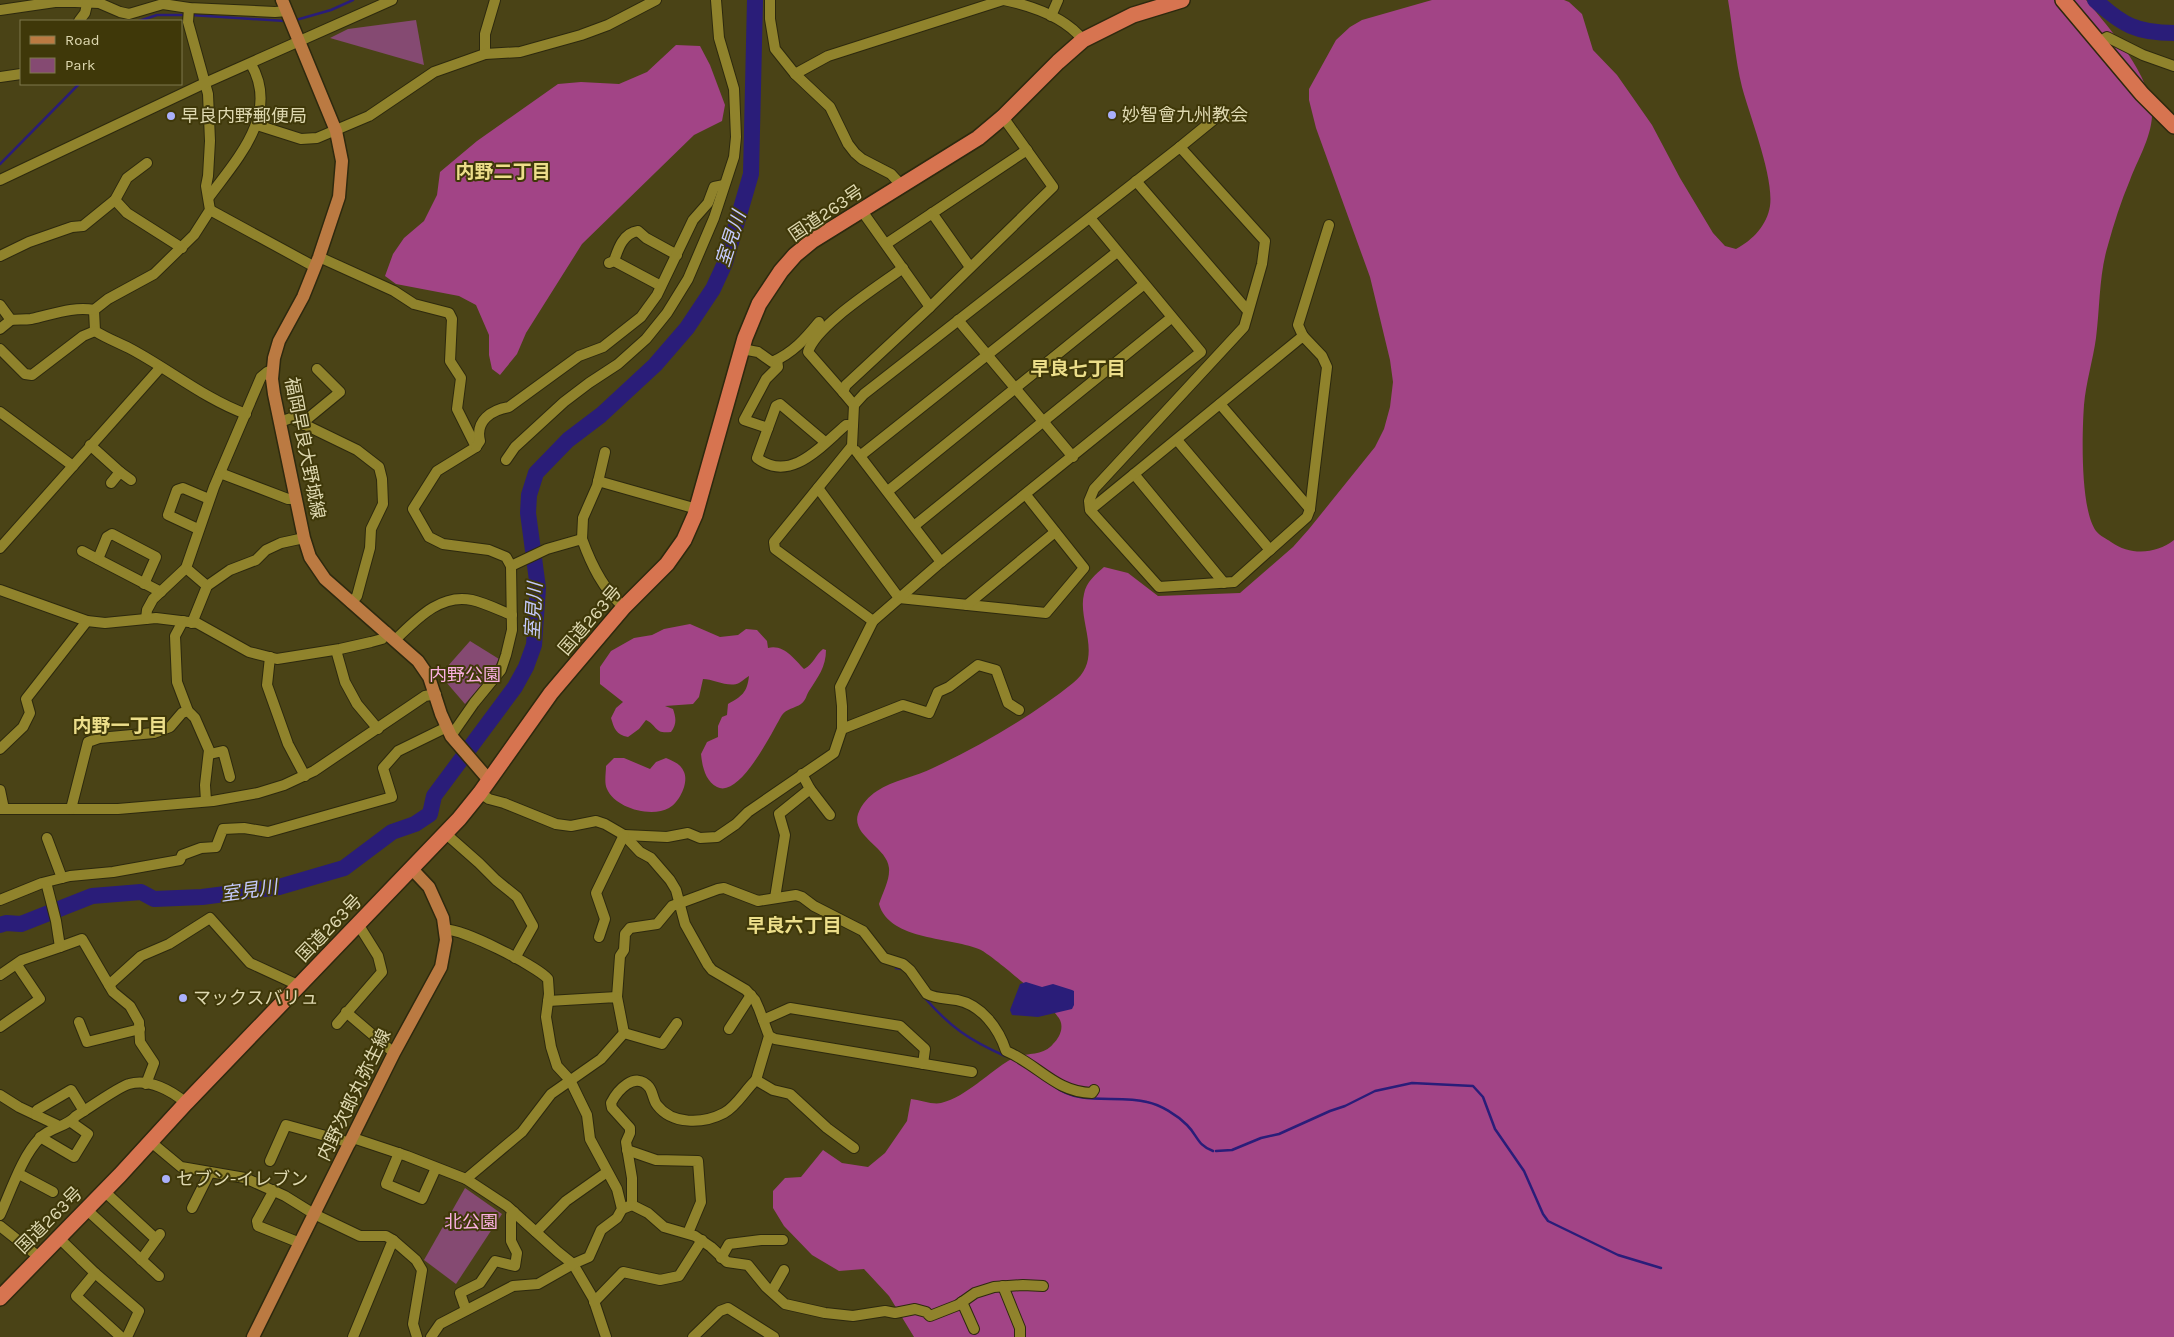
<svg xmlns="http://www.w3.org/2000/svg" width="2174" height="1337" font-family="Karla,'Noto Sans JP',sans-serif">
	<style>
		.green { fill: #854a72 }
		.forest { fill: #a24486 }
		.water { fill: #2a1d79 }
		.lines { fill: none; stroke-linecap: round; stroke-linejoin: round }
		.stream { stroke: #2a1d79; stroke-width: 2.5 }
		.river { stroke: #2a1d79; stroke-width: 16 }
		.minor-casing { stroke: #2d290e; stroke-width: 12 }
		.major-casing { stroke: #2d290e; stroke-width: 15 }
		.highway-casing { stroke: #2d290e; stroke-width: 18 }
		.minor { stroke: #90832c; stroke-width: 10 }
		.major { stroke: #bb7a42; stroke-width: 12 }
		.highway { stroke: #d77450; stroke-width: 15 }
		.poi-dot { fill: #aab0fb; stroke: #3f3809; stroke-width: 2 }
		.labels { text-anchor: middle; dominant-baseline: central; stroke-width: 4; stroke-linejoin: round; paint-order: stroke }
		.poi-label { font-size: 18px; fill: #ded8b0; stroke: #3f3809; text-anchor: start }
		.street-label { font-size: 18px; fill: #ded8b0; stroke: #3f3809 }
		.park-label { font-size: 18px; fill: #fab0e0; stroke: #3f3809 }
		.neighbourhood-label { font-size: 19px; font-weight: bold; fill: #ecde8a; stroke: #3f3809 }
		.water-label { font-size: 19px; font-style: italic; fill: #c4c9fb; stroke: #3f3809 }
	</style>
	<rect width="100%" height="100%" fill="#4a4316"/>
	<g class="green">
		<path d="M416 20 424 65 330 38 348 29Z"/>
		<path d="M470 641 499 659 491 674 465 704 440 675Z"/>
		<path d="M465 1188 502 1214 456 1284 424 1260Z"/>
	</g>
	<g class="forest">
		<path d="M1432 0H1564L1569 2 1582 14 1593 50 1617 75 1652 125 1680 178 1713 233 1725 246 1736 249C1753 240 1767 225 1770 206 1774 177 1750 117 1742 87 1735 59 1733 29 1728 0H2086C2110 29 2153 77 2152 116 2151 138 2137 161 2130 180 2121 201 2114 223 2108 245 2099 274 2100 307 2096 338 2093 360 2086 382 2084 405 2082 433 2080 509 2096 531 2100 536 2107 539 2111 542 2131 556 2156 554 2174 540V1337H914L889 1296 864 1269 839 1271 812 1255 784 1226 773 1208V1191L785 1178 801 1177 823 1150 842 1163 868 1167 885 1153 907 1121 911 1099C920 1100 933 1105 941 1103 954 1100 967 1091 978 1083 988 1076 1007 1059 1019 1056 1031 1053 1044 1055 1053 1044 1059 1038 1064 1029 1060 1020 1055 1008 994 957 981 950 953 937 889 941 879 904 883 892 890 880 889 868 887 847 851 836 858 814 861 805 869 796 877 791 893 780 916 777 933 768 980 746 1032 716 1073 683 1105 658 1077 622 1084 594 1086 582 1096 574 1104 567L1128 573 1158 596 1240 593 1293 547 1309 529 1375 447 1384 429 1390 407 1393 382 1390 360 1370 277 1316 128 1309 100V89L1336 40 1350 27 1362 20Z"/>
		<path d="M676 45 700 46 710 65 725 105 722 121 694 135 582 244 526 333 517 354 500 375 492 369 489 355V335L476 305 459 296 396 284 385 276 393 254 404 238 424 221 437 195 440 172 477 141 558 84 581 82 619 84 647 72Z"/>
		<path d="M690 624 720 637 738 635 746 629 757 630 767 641 768 648C784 644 794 659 804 669 814 664 815 655 823 649L826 650C826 667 818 677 809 691 806 696 806 700 801 704 795 708 786 709 782 715 773 730 740 799 717 787 705 781 702 765 701 754L707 742 718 737V726L722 717 727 715 728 704C742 696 747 693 749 676 745 678 743 681 739 683 729 688 713 679 703 679L699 697 693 704 665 706 673 709C676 718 677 724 671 732 654 734 658 726 646 720L639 729 628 737C616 735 614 728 611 718L616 708 623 702 600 684V667L611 651 634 638 652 635 664 629Z"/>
		<path d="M614 758H624L650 769 656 762 666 758C673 761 681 764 684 772 689 783 679 803 669 808 651 818 615 808 607 789 604 783 606 773 606 766Z"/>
	</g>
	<path class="water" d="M1026 982 1042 987 1053 984 1072 990 1074 991V1005L1072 1009 1038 1017 1012 1015 1010 1010 1020 984Z"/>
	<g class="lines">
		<g class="stream">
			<path d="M191 15 285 21"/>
			<path d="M296 20 331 10 353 0"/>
			<path d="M139 21 157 15H185"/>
			<path d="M0 164 79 84"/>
			<path d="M896 968 902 969"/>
			<path d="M924 997C950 1027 969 1040 1005 1056"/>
			<path d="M1054 1086C1081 1107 1117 1094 1147 1102 1161 1105 1177 1115 1187 1125 1198 1136 1197 1145 1213 1151"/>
			<path d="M1216 1151 1232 1150 1261 1138 1279 1134 1330 1111 1345 1106 1375 1091 1412 1083 1473 1086 1483 1097 1495 1129 1524 1171 1543 1214 1548 1221 1618 1255 1661 1268"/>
		</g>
		<g class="river">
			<path d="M2095 0C2122 25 2137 33 2174 33"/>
			<path d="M0 925 6 923 21 924 92 896 141 892 154 899 202 897 279 887 344 868 392 832 415 824 430 814 434 796 515 687 526 667 534 645 538 588 528 513 529 495 536 473 568 440 601 415 655 365 687 328 713 289 725 263 751 174 755 0"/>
		</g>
		<g class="minor-casing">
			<g id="minor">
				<path d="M770 0V19L775 49 795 74 830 107 848 144 855 153 862 159 891 174 902 186"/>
				<path d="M1004 0C1032 6 1065 17 1083 40"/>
				<path d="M189 8 188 22 208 94 210 141 208 176 206 186 210 210 194 235 154 274 108 299 94 310 95 331C106 338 117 342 129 348 169 369 203 398 246 414"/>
				<path d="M0 10 55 2H75L99 3 120 12 129 14 163 4 189 8 275 12 287 11"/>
				<path d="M1051 16 1058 0"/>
				<path d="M79 21 85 13 88 0"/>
				<path d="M2098 42 2107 37 2143 55 2174 66"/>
				<path d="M485 54V34L495 0"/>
				<path d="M795 74 828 56 1003 0"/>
				<path d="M0 77 21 74"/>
				<path d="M257 125 301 139 317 138 369 116 434 72 485 54 520 52 581 35 608 25 656 0"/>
				<path d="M1180 147 1223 112 1231 115"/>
				<path d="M0 180 205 83 392 0"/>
				<path d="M1136 181 1248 311"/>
				<path d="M209 197C237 159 280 114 251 64"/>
				<path d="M115 200 127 213 182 248"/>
				<path d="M210 210 315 267"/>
				<path d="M862 211 930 307"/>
				<path d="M932 213 970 267"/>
				<path d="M886 244 1027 150"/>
				<path d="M0 256 29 242 72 227 83 226 115 200 127 178 147 163"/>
				<path d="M319 257 394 291 414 304 449 313 452 319 450 361 461 378 457 409 476 447 437 471 413 509 429 537 443 544 489 550 506 557 511 566 512 630 506 655 501 670 474 703 451 736"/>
				<path d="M614 261C618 249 623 233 638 231L646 238 677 255"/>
				<path d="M609 263 614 261 661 286"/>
				<path d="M0 305 11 320 0 329"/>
				<path d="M11 320C17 319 24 320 31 319 51 315 73 306 94 310"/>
				<path d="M958 320 1073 457"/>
				<path d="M1303 336 1298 325 1329 225"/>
				<path d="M0 349 25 374 32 375 83 336 95 331"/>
				<path d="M742 349 758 352 772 362C793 353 805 339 819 322"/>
				<path d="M843 392 808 352C816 325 879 286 903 268"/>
				<path d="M1220 404 1310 509"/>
				<path d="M854 405 843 392 846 385 930 307 1053 187 1003 117"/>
				<path d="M0 412 73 466"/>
				<path d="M280 422 291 418 357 450 379 467 382 479 383 504 371 529 370 548 361 581 357 596 351 603"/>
				<path d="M304 425 306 420 340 392 317 369"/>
				<path d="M768 428 744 420 766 379 778 367 777 360"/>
				<path d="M1177 440 1270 550"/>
				<path d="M825 442 780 404 776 406 757 458C791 484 822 445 846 425H853"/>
				<path d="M90 445 120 472"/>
				<path d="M476 447 480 441C475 421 491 410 509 407L579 356 603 347 641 317 657 295 693 220 708 203 714 187 724 185"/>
				<path d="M856 451 941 562"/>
				<path d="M860 456 1117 252"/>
				<path d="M506 460 515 447 564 402 589 383 618 364 646 339 667 313 688 279 714 218 734 157 736 137 734 89 719 38 716 0"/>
				<path d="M220 473 288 499H296"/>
				<path d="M1134 474 1224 583"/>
				<path d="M598 481 697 509"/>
				<path d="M111 483 120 472 131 480"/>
				<path d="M818 488 899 598 1046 613 1084 568 1026 495"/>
				<path d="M888 491 1143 285"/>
				<path d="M914 526 1171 318"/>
				<path d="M198 529 168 515 177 490 183 488 209 499"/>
				<path d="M582 539 583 518 597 486 605 452"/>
				<path d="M0 548 160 368"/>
				<path d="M82 551 161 592"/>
				<path d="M98 559 107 537 112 534 156 557 144 584"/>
				<path d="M511 566 547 549 582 539C591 564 603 590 624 607"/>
				<path d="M186 568 207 586"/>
				<path d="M0 590 87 621 105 623 156 618 197 623 249 652 277 659 340 649 371 642 382 639 387 632"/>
				<path d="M967 605 1055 532"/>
				<path d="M146 619 147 610 153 599 186 568 214 487 261 377 267 372 273 370"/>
				<path d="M183 621 175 636 177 682 188 711 195 718 209 750 205 785 206 801"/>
				<path d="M873 621 775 549 774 542 852 446 854 405 864 394 1180 147 1265 241 1262 264 1244 327 1094 489 1089 501 1090 510 1159 587 1234 582 1307 517 1310 509 1327 367 1322 356 1303 336 1090 510"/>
				<path d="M192 623 207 586 230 570 256 560 266 550 281 543 304 538"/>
				<path d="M395 640C416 620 440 593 472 600 485 603 499 610 512 615"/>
				<path d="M336 650 345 682 357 704 378 729"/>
				<path d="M270 657 267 685 288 744 305 776"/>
				<path d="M842 729 903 705 929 713 938 692 949 687 978 665 996 670 1008 703 1019 710"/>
				<path d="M0 749 23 727 30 713 26 699 87 621"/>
				<path d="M210 754 223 751 230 777"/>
				<path d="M810 789 830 815"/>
				<path d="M0 790 4 809"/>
				<path d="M480 793 489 799 504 803 556 824 571 826 596 821 605 824 624 835 640 852 651 858 670 880 676 890 685 924 708 965 712 970 746 990 755 1000 759 1009 769 1036 756 1080 773 1090 790 1094 827 1128 854 1148"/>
				<path d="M0 809H118L213 801 258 793 284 785 314 771 425 696 436 694"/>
				<path d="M71 809 88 742 99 738 154 733 170 727 182 713 188 711"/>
				<path d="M445 833 479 863 496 880 517 897 533 926 515 958"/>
				<path d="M624 835 667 837 688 833 700 838 717 837 736 824 748 812 834 753 842 729V706L840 687 873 621 941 562 1201 352 1090 218"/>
				<path d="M47 838 62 878"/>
				<path d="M47 886 56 921 60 947 82 939 113 992 130 1006 139 1022 140 1042 154 1063 146 1084"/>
				<path d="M775 898 785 835 779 814 810 789 802 774"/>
				<path d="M0 900 42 883 70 876 113 872 180 860 182 855 201 848 216 847 223 829 244 828 268 832 392 797 383 768 398 751 447 727"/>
				<path d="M599 937 605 919 596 893 624 835"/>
				<path d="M0 975 22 960 60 947"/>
				<path d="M109 985 141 956 169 944 210 918 250 963 300 986"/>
				<path d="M617 997 620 956 624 950 625 934 630 928 657 924 672 906 718 889 724 888 758 901 796 895 802 897 814 906 863 931 884 958 903 964 910 970 927 994C936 999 947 998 957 1000 982 1005 999 1029 1006 1051 1039 1065 1055 1092 1092 1093L1094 1090"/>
				<path d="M548 1001 617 997 624 1033"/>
				<path d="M346 1012 394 1053"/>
				<path d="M763 1020 790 1008 900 1026 925 1049 923 1064"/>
				<path d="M79 1022 87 1042 140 1029"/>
				<path d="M337 1024 382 972 378 956 358 924"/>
				<path d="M0 1027 40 999 17 965"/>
				<path d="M729 1029 751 995"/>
				<path d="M769 1036 775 1039 972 1072"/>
				<path d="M0 1095 19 1107 57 1125"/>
				<path d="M36 1115 37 1110 71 1090 84 1111"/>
				<path d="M40 1137 74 1157 88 1134 71 1122"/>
				<path d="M353 1138 407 1156 466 1179 507 1206 558 1252 573 1264 593 1298 606 1337"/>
				<path d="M151 1142 181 1167 245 1178 285 1196 314 1214 360 1236H386L393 1240 416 1260 422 1270 413 1324 417 1337"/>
				<path d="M627 1150 656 1160 698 1161 701 1202 688 1233"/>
				<path d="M399 1153 386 1184 422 1199 436 1168"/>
				<path d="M270 1161 286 1125 351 1143"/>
				<path d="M19 1174 53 1192"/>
				<path d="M466 1179 522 1132 551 1094 601 1059 624 1033 662 1044 677 1023"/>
				<path d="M274 1190 257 1221 258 1226 300 1243"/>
				<path d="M104 1191 156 1239"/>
				<path d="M632 1205V1178L626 1142 630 1133V1128L612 1108 611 1103C617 1091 635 1070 649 1087 653 1092 653 1100 657 1105 672 1125 703 1124 724 1113 737 1106 745 1090 756 1080"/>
				<path d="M192 1208 210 1172"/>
				<path d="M86 1209 159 1276"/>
				<path d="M622 1209 632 1205 648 1213 664 1227 695 1236 711 1247 727 1262 748 1265 766 1287 785 1304 825 1313 853 1316 885 1311 895 1313 915 1309 926 1312 930 1316 958 1305 975 1293 994 1287 1023 1285 1043 1286"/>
				<path d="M0 1215C11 1191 22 1156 40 1138 50 1127 67 1127 76 1116 88 1109 118 1087 129 1084 149 1078 172 1091 186 1103"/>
				<path d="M0 1226 39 1257"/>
				<path d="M536 1232 566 1201 607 1172"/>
				<path d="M58 1237 95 1273 139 1311 127 1337"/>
				<path d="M721 1258 729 1244 761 1240H783"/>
				<path d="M141 1260 160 1234"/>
				<path d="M95 1273 76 1296 121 1337"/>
				<path d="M1003 1286 1020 1328V1337"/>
				<path d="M772 1291 784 1270"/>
				<path d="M594 1302 623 1272 660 1280 679 1276 702 1240"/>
				<path d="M962 1302 974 1329"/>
				<path d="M466 1310 460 1293 480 1283 495 1261 515 1266 517 1253 511 1241V1215L514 1212"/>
				<path d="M353 1337 393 1240"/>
				<path d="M431 1337 440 1324 513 1286 538 1284 573 1264 589 1257 601 1230 617 1218 622 1209 617 1189 590 1139 587 1115 570 1080 557 1066 551 1047 546 1017 549 994 548 979C538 967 460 927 445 930"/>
				<path d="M693 1337 720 1311 728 1308 774 1337"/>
			</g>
		</g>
		<g class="major-casing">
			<g id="major">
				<path d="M282 0 336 131 342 161 339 197 319 257 303 297 279 341 274 358 272 379 274 394 304 538 310 557 325 579 418 661 429 677 441 714 451 736 489 780"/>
				<path d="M253 1337 394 1053 441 967 446 940 443 918 429 887 412 869"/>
			</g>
		</g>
		<g class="highway-casing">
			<g id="highway">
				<path d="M2063 0 2142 94 2174 126"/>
				<path d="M0 1298 120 1175 186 1103 459 819 480 793 551 693 624 607 667 564 684 540 695 515 745 338 759 304 781 271 795 255 812 241 978 138 1003 117 1058 62 1083 40 1133 15 1182 0"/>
			</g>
		</g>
		<use href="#minor" class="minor"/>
		<use href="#major" class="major"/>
		<use href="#highway" class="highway"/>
	</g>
	<g class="poi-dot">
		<circle cx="1112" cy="115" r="5"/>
		<circle cx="171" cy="116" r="5"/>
		<circle cx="183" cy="998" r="5"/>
		<circle cx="166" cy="1179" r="5"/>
	</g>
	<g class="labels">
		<g class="poi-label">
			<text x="1122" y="115">妙智會九州教会</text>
			<text x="181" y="116">早良内野郵便局</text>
			<text x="193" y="998">マックスバリュ</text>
			<text x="176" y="1179">セブン-イレブン</text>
		</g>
		<g class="street-label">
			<text transform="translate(826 213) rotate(-34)">国道263号</text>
			<text transform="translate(305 448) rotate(79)">福岡早良大野城線</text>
			<text transform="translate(590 620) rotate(-49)">国道263号</text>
			<text transform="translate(329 928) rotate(-46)">国道263号</text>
			<text transform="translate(354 1095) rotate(-64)">内野次郎丸弥生線</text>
			<text transform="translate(49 1220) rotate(-45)">国道263号</text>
		</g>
		<g class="park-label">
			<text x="465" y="675">内野公園</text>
			<text x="471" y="1222">北公園</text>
		</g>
		<g class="neighbourhood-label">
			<text x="503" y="172">内野二丁目</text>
			<text x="1078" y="369">早良七丁目</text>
			<text x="120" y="726">内野一丁目</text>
			<text x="794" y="926">早良六丁目</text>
		</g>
		<g class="water-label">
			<text transform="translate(731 239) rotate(-72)">室見川</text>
			<text transform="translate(534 611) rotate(-87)">室見川</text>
			<text transform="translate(249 891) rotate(-8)">室見川</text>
		</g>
	</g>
	<rect x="20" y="20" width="162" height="65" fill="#3f3809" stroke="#7f784c"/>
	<rect x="30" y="36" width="25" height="8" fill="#bb7a42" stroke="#7f784c"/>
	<text x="65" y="45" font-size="15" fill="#ded8b0">Road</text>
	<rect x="30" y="58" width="25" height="15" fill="#854a72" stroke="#7f784c"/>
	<text x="65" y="70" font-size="15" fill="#ded8b0">Park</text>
</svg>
